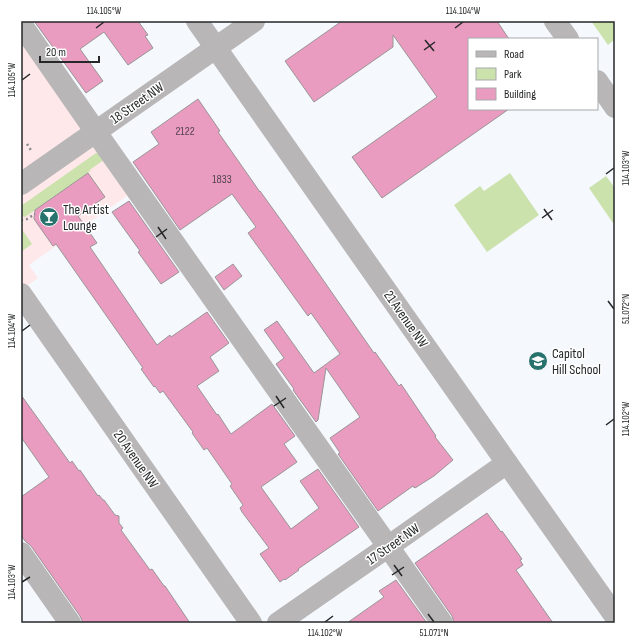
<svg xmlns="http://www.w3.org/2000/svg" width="636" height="644" font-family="'Sofia Sans Condensed',sans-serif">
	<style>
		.commercial { fill: #fee8e9 }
		.green { fill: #cce2ad }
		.building { fill: #ea9cc0; stroke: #9a9597 }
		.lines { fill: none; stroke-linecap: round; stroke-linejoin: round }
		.path { stroke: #87898c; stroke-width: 2.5; stroke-dasharray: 2 3; stroke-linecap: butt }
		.minor { stroke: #b8b6b7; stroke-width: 22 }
		.ticks { fill: none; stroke: #252728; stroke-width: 1.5 }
		.labels { text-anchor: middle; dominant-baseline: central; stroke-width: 3; stroke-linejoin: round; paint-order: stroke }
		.number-label { font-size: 12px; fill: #56444e }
		.street-label { font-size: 14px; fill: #252728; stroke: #fff }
		.poi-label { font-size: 14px; fill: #252728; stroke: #fff; text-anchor: start }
		.neatline { fill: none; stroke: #252728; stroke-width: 1.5 }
		.ticks-label { font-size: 10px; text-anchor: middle; fill: #252728 }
	</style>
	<rect width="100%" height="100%" fill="#f5f8fd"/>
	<path class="commercial" d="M21 36 131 193 29 265 38 278 21 290Z"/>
	<g class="green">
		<path d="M591 21H615V39L608 45Z"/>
		<path d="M100 152 105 159 91 169 88 173 25 217 21 216V206L96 153Z"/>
		<path d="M510 173 539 215 487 252 454 205 480 186 484 191Z"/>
		<path d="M606 176 615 188V222L613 223 589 188Z"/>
		<path d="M21 228 32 244 21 252Z"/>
	</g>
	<g class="building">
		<path d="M34 21H138L148 35 145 36 153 48 128 65 104 32 80 49 103 81 86 93Z"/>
		<path d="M342 21H497L509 39H469V109H509L382 198 352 157 437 97 393 35V47L314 102 285 61Z"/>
		<path d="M198 99 220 131 218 132 260 192V191L296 241 374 353 375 352 399 386 401 384 436 436 435 437 453 460 434 476 415 488 414 487H413V486L378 511 338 454 340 453 330 438 360 417 326 368 318 420 316 422 293 390 294 389 276 364 284 358 264 330 277 321 314 373 340 354 311 313 308 316 248 233 256 227 232 194 180 230 133 162 159 144 151 132Z"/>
		<path d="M88 173 105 197 78 216 97 243 90 247 157 345 170 335 171 337 207 312 229 343 210 357 219 371 197 386 217 415 218 414 231 434 272 404 295 436 284 444 297 462 261 487 291 529 319 508 300 481 318 469 359 527 298 569 299 570 285 580 284 579 280 582 260 554 269 548 242 512 240 508 243 505 230 486 232 484 207 448 204 450 192 433 193 432 163 391 160 393 155 386 154 387 141 369 143 368 56 244 53 246 34 219 35 210Z"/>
		<path d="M129 201 179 272 161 284 138 252 140 251 112 212Z"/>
		<path d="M233 264 242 276 224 290 215 277Z"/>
		<path d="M21 395 70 463 72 461 79 471 80 470 98 496 99 495 103 500H104L115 515 119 516V523L123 528 121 530 150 570 152 569 164 586H165L190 623H83L80 616 31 546 25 541 21 535V497L49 477 21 437Z"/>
		<path d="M487 513 501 532 502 531 522 559 520 560 523 565 516 570 553 623H454L452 616 415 563Z"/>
		<path d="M396 580 427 623H347L384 597 379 591Z"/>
	</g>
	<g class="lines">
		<g class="path">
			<path d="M27 144 32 152"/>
			<path d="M21 220 27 219 35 214"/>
		</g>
		<g class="minor">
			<path d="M197 21 507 463 615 616"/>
			<path d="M555 21 568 39"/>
			<path d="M21 24 105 145 442 623"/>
			<path d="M597 81 615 107"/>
			<path d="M21 184 254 21"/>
			<path d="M21 294 251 623"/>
			<path d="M21 553 70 623"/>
			<path d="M278 623 389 546 507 463"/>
		</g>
	</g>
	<path class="ticks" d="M96 28 104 22M455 28 463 22M425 40 434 51M424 50 435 42M22 80 30 74M606 174 614 168M544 209 552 220M542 218 553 210M158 227 166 239M156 237 167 229M608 301 614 309M22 331 30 325M276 396 284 408M274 406 286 398M606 425 614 419M394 565 402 576M392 575 404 567M22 582 30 577M428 614 434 622M325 622 333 616"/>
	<defs>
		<g id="bar-disc" transform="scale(1)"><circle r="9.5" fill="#29736e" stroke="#fff"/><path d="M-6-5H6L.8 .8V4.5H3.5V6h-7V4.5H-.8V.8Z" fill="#fff"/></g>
		<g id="school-disc" transform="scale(1)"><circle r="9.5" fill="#29736e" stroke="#fff"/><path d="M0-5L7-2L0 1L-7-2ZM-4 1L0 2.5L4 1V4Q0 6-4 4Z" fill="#fff"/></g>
	</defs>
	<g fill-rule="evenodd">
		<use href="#bar-disc" x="49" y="217"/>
		<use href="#school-disc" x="538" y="361"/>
	</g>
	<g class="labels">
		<g class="number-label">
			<text x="185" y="131">2122</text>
			<text x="222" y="179">1833</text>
		</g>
		<g class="street-label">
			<text transform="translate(137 103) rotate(-35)">18 Street NW</text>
			<text transform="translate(406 319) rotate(55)">21 Avenue NW</text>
			<text transform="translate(136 459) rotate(55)">20 Avenue NW</text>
			<text transform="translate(393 544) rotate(-35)">17 Street NW</text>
		</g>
		<g class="poi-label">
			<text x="63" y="209">The Artist<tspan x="63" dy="16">Lounge</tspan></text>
			<text x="552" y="353">Capitol<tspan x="552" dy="16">Hill School</tspan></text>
		</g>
	</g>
	<rect width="636" height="644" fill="none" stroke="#ffffff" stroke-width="44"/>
	<rect x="468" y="38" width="130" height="72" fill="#ffffff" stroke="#a8a9a9"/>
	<rect x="476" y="51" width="20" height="6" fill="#b8b6b7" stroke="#a8a9a9"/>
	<text x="504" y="58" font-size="12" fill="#252728">Road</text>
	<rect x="476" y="68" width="20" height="12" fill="#cce2ad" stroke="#a8a9a9"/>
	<text x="504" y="78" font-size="12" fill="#252728">Park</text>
	<rect x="476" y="88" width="20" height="12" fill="#ea9cc0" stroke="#a8a9a9"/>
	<text x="504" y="98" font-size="12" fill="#252728">Building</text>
	<path d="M40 56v6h59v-6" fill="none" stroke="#252728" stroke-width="2"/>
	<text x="46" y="56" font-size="12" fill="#252728" stroke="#ffffff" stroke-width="3" paint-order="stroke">20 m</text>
	<rect x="22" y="22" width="592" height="600" class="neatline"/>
	<g class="ticks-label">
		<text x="104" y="14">114.105°W</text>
		<text x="463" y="14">114.104°W</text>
		<text transform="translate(11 80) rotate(-90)" y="4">114.105°W</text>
		<text transform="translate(625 168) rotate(-90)" y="4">114.103°W</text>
		<text transform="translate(625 309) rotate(-90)" y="4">51.072°N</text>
		<text transform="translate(11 331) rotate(-90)" y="4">114.104°W</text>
		<text transform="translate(625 419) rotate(-90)" y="4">114.102°W</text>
		<text transform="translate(11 582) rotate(-90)" y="4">114.103°W</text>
		<text x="325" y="636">114.102°W</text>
		<text x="434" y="636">51.071°N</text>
	</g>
</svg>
